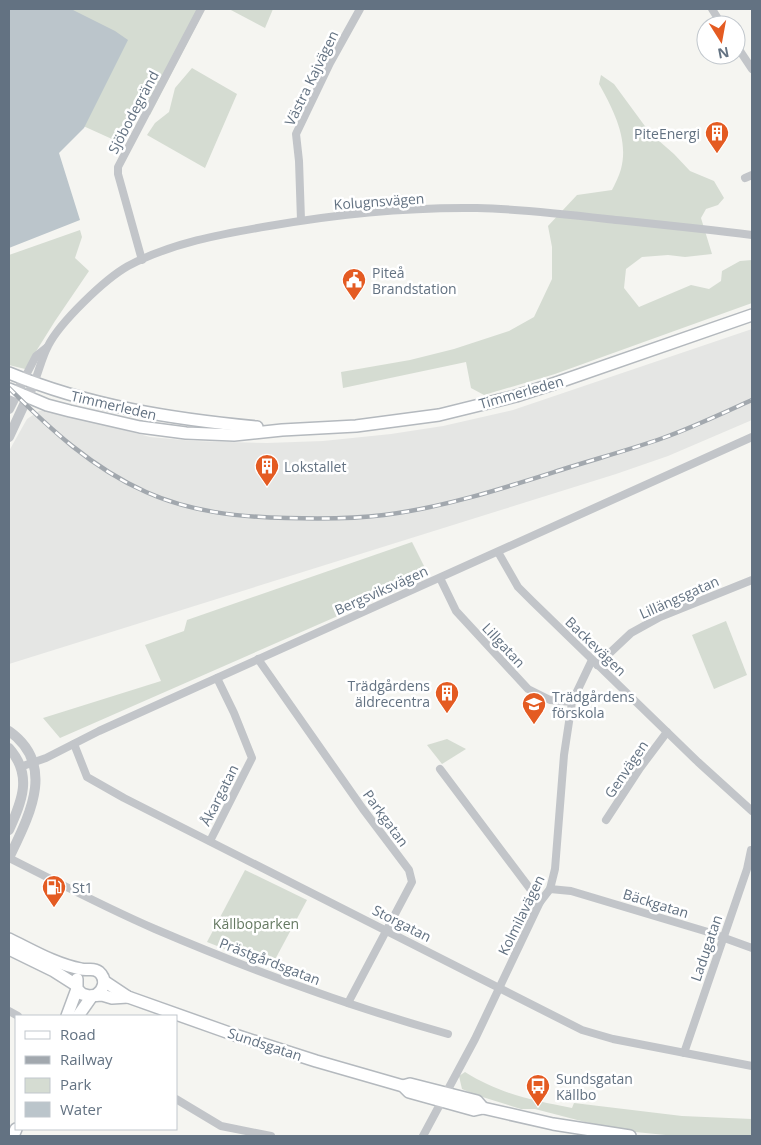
<svg xmlns="http://www.w3.org/2000/svg" width="761" height="1145" font-family="'Open Sans',sans-serif">
	<style>
		.built { fill: #e5e6e4 }
		.green { fill: #d5dcd2 }
		.water { fill: #bbc5cb }
		.lines { fill: none; stroke-linecap: round; stroke-linejoin: round }
		.secondary-casing { stroke: #b4b9be; stroke-width: 14 }
		.minor { stroke: #c2c5c9; stroke-width: 8 }
		.tertiary { stroke: #c2c5c9; stroke-width: 10 }
		.secondary { stroke: #fff; stroke-width: 11 }
		.rail-casing { stroke: #a2a8ae; stroke-width: 4.5 }
		.rail { stroke: #fff; stroke-width: 2.5; stroke-dasharray: 8; stroke-linecap: butt }
		.labels { text-anchor: middle; dominant-baseline: central; stroke-width: 5; stroke-linejoin: round; paint-order: stroke }
		.street-label { font-size: 14px; fill: #637282; stroke: #fff }
		.poi-label { font-size: 14px; fill: #637282; stroke: #fff; text-anchor: start }
		.park-label { font-size: 14px; fill: #657962; stroke: #fff }
	</style>
	<rect width="100%" height="100%" fill="#f5f5f1"/>
	<path class="built" d="M752 329V420L668 456 616 474 9 664V451L27 419 39 411 49 410 150 437 194 441 267 443 323 441 391 434 443 426 513 410Z"/>
	<g class="green">
		<path d="M59 9H205L150 115 140 111 123 144 81 125Z"/>
		<path d="M229 9H273L265 28Z"/>
		<path d="M192 68 237 94 205 168 147 135 155 123 169 112 175 88Z"/>
		<path d="M601 75 614 84 650 133 674 154 690 171 714 181 724 198 718 205 706 209 701 218 712 254 685 257 668 255 642 257 626 269 624 288 639 307 691 285 709 289 721 281 722 271 740 261 752 260V303L555 374 484 395 471 388 466 362 343 388 341 372 410 360 454 349 509 331 534 317 552 279V247L548 226 577 195 612 190C615 184 619 176 621 169 629 139 613 109 599 84Z"/>
		<path d="M80 230 82 237 75 258 89 271 55 321 25 369 9 365V255Z"/>
		<path d="M412 542 429 576 60 738 43 718 161 681 145 645 184 631 187 620Z"/>
		<path d="M726 621 747 675 714 689 692 635Z"/>
		<path d="M447 739 466 749 442 764 427 745Z"/>
		<path d="M245 870 307 900 271 967 207 942Z"/>
		<path d="M465 1072C500 1094 532 1100 572 1108L574 1103 682 1116 752 1119V1136H676L635 1132 585 1122 535 1109H521L476 1095 462 1089 459 1076Z"/>
	</g>
	<path class="water" d="M9 9H71L115 31 128 40 84 128 59 153 80 220 9 248Z"/>
	<g class="lines">
		<g class="secondary-casing">
			<g id="secondary">
				<path d="M9 373C89 406 172 419 257 427"/>
				<path d="M9 389 47 405 70 411 140 427 186 433 234 435 282 430 356 426 439 415 516 396 556 383 752 315"/>
				<path d="M9 939C32 950 55 964 81 969 88 971 93 967 99 972 107 979 104 990 96 995"/>
				<path d="M9 949 54 971 76 985"/>
				<path d="M77 979V989L82 994 89 996 102 995 112 998 128 997"/>
				<path d="M104 981 128 997 235 1035 316 1061 403 1086 409 1092 474 1110 483 1108 553 1124 630 1136"/>
				<path d="M67 1016 77 989"/>
				<path d="M78 1016 92 996"/>
				<path d="M403 1086 410 1084 477 1101 483 1108"/>
				<path d="M13 1136 16 1129"/>
			</g>
		</g>
		<g class="minor">
			<path d="M712 9 722 25"/>
			<path d="M736 45 752 69"/>
			<path d="M745 178 752 175"/>
			<path d="M301 220 299 161 296 134 330 63 360 9"/>
			<path d="M142 260 118 174V167L201 9"/>
			<path d="M24 379 36 356 46 348"/>
			<path d="M34 383C39 371 42 357 48 346 60 322 105 279 128 266 171 243 221 234 269 226 337 214 407 207 477 208 521 209 564 214 607 219 655 224 704 229 752 235"/>
			<path d="M498 552 518 587 532 601 698 762 752 811"/>
			<path d="M440 578 456 611 528 689 550 700 572 702"/>
			<path d="M258 659 363 809 409 870 412 882 348 1003"/>
			<path d="M597 665 631 633 660 617 752 580"/>
			<path d="M74 744 87 777 124 798 582 1030 613 1039 752 1066"/>
			<path d="M20 767 46 758 99 731 752 437"/>
			<path d="M440 769 540 902"/>
			<path d="M606 820 640 768 667 732"/>
			<path d="M210 841 252 758 234 713 217 678"/>
			<path d="M9 858C57 882 106 908 155 929 251 970 348 1006 448 1034"/>
			<path d="M550 889 571 891 708 932 752 948"/>
			<path d="M9 1011 18 1016"/>
			<path d="M684 1053 747 869 751 850"/>
			<path d="M176 1099 221 1126 271 1136"/>
			<path d="M423 1136 475 1039 540 902 550 889 555 869 564 755 572 702 592 660"/>
		</g>
		<g class="tertiary">
			<path d="M9 409 24 379"/>
			<path d="M9 437 34 383"/>
			<path d="M9 731C57 765 29 816 9 858"/>
			<path d="M9 748C33 775 22 801 9 830"/>
		</g>
		<use href="#secondary" class="secondary"/>
		<g class="rail-casing">
			<path id="rail" d="M9 388C50 429 92 468 146 492 191 512 238 517 287 518 320 519 352 519 384 515 447 507 507 487 567 468 599 458 632 449 663 438 694 427 723 413 752 400"/>
		</g>
		<use href="#rail" class="rail"/>
	</g>
	<defs>
		<g id="building-pin" transform="scale(1.25)"><path d="M0 17L-7.5 6A9.5 9.5 0 1 1 7.5 6Z" fill="#e45b22" stroke="#fff"/><path d="M-4-6H4V6H1V3H-1V6H-4ZM-2.5-4.3h1.7v1.8h-1.7ZM.8-4.3h1.7v1.8H.8ZM-2.5-1h1.7V.8h-1.7ZM.8-1h1.7V.8H.8Z" fill="#fff"/></g>
		<g id="civic-pin" transform="scale(1.25)"><path d="M0 17L-7.5 6A9.5 9.5 0 1 1 7.5 6Z" fill="#e45b22" stroke="#fff"/><path d="M-.6-6.5H3V-4.5H.6V-3L4-1V1h2V6H-6V1h2V-1L-.6-3ZM-1.2 2.5V6h2.4V2.5Z" fill="#fff"/></g>
		<g id="school-pin" transform="scale(1.25)"><path d="M0 17L-7.5 6A9.5 9.5 0 1 1 7.5 6Z" fill="#e45b22" stroke="#fff"/><path d="M0-5L7-2L0 1L-7-2ZM-4 1L0 2.5L4 1V4Q0 6-4 4Z" fill="#fff"/></g>
		<g id="fuel-pin" transform="scale(1.25)"><path d="M0 17L-7.5 6A9.5 9.5 0 1 1 7.5 6Z" fill="#e45b22" stroke="#fff"/><path d="M-5.5-6h7V0h2V4h1.3V-2.5L3-4.5l.8-.8L6-3V5H2.5V1h-1V6h-7ZM-4.2-4.7v3.2H.2V-4.7Z" fill="#fff"/></g>
		<g id="bus-pin" transform="scale(1.25)"><path d="M0 17L-7.5 6A9.5 9.5 0 1 1 7.5 6Z" fill="#e45b22" stroke="#fff"/><path d="M-5-6H5V4H4V6H2V4H-2V6H-4V4H-5ZM-3.5-4V0h7V-4ZM-3.5 1.2v1.5H-2V1.2ZM2 1.2v1.5H3.5V1.2Z" fill="#fff"/></g>
	</defs>
	<g fill-rule="evenodd">
		<use href="#building-pin" x="717" y="133"/>
		<use href="#civic-pin" x="354" y="280"/>
		<use href="#building-pin" x="267" y="466"/>
		<use href="#building-pin" x="447" y="693"/>
		<use href="#school-pin" x="534" y="704"/>
		<use href="#fuel-pin" x="54" y="887"/>
		<use href="#bus-pin" x="538" y="1086"/>
	</g>
	<g class="labels">
		<g class="street-label">
			<text transform="translate(311 78) rotate(-64)">Västra Kajvägen</text>
			<text transform="translate(133 112) rotate(-62)">Sjöbodegränd</text>
			<text transform="translate(379 201) rotate(-4)">Kolugnsvägen</text>
			<text transform="translate(521 392) rotate(-16)">Timmerleden</text>
			<text transform="translate(114 405) rotate(13)">Timmerleden</text>
			<text transform="translate(381 590) rotate(-24)">Bergsviksvägen</text>
			<text transform="translate(679 597) rotate(-24)">Lillängsgatan</text>
			<text transform="translate(504 645) rotate(47)">Lillgatan</text>
			<text transform="translate(596 646) rotate(44)">Backevägen</text>
			<text transform="translate(626 769) rotate(-56)">Genvägen</text>
			<text transform="translate(219 795) rotate(-63)">Åkargatan</text>
			<text transform="translate(386 818) rotate(54)">Parkgatan</text>
			<text transform="translate(656 903) rotate(17)">Bäckgatan</text>
			<text transform="translate(521 915) rotate(-64)">Kolmilavägen</text>
			<text transform="translate(402 923) rotate(27)">Storgatan</text>
			<text transform="translate(706 948) rotate(-71)">Ladugatan</text>
			<text transform="translate(270 961) rotate(21)">Prästgårdsgatan</text>
			<text transform="translate(265 1044) rotate(18)">Sundsgatan</text>
		</g>
		<g class="poi-label">
			<text x="700" y="133" text-anchor="end">PiteEnergi</text>
			<text x="372" y="272">Piteå<tspan x="372" dy="16">Brandstation</tspan></text>
			<text x="284" y="466">Lokstallet</text>
			<text x="430" y="685" text-anchor="end">Trädgårdens<tspan x="430" dy="16">äldrecentra</tspan></text>
			<text x="552" y="696">Trädgårdens<tspan x="552" dy="16">förskola</tspan></text>
			<text x="72" y="887">St1</text>
			<text x="556" y="1078">Sundsgatan<tspan x="556" dy="16">Källbo</tspan></text>
		</g>
		<g class="park-label">
			<text x="256" y="923">Källboparken</text>
		</g>
	</g>
	<rect width="761" height="1145" fill="none" stroke="#637282" stroke-width="20"/>
	<rect x="15" y="1015" width="162" height="115" fill="#ffffff" stroke="#c1c7cd"/>
	<rect x="25" y="1031" width="25" height="8" fill="#ffffff" stroke="#c1c7cd"/>
	<text x="60" y="1040" font-size="15" fill="#637282">Road</text>
	<rect x="25" y="1056" width="25" height="8" fill="#a2a8ae" stroke="#c1c7cd"/>
	<text x="60" y="1065" font-size="15" fill="#637282">Railway</text>
	<rect x="25" y="1078" width="25" height="15" fill="#d5dcd2" stroke="#c1c7cd"/>
	<text x="60" y="1090" font-size="15" fill="#637282">Park</text>
	<rect x="25" y="1102" width="25" height="15" fill="#bbc5cb" stroke="#c1c7cd"/>
	<text x="60" y="1115" font-size="15" fill="#637282">Water</text>
	<g transform="translate(721 40) rotate(169)"><circle r="24" fill="#ffffff" stroke="#c1c7cd"/>
	<path d="M0-4L9 19L0 12L-9 19Z" fill="#e45b22"/>
	<text y="-8" font-size="14" font-weight="bold" text-anchor="middle" fill="#637282">N</text>
	</g>
</svg>
